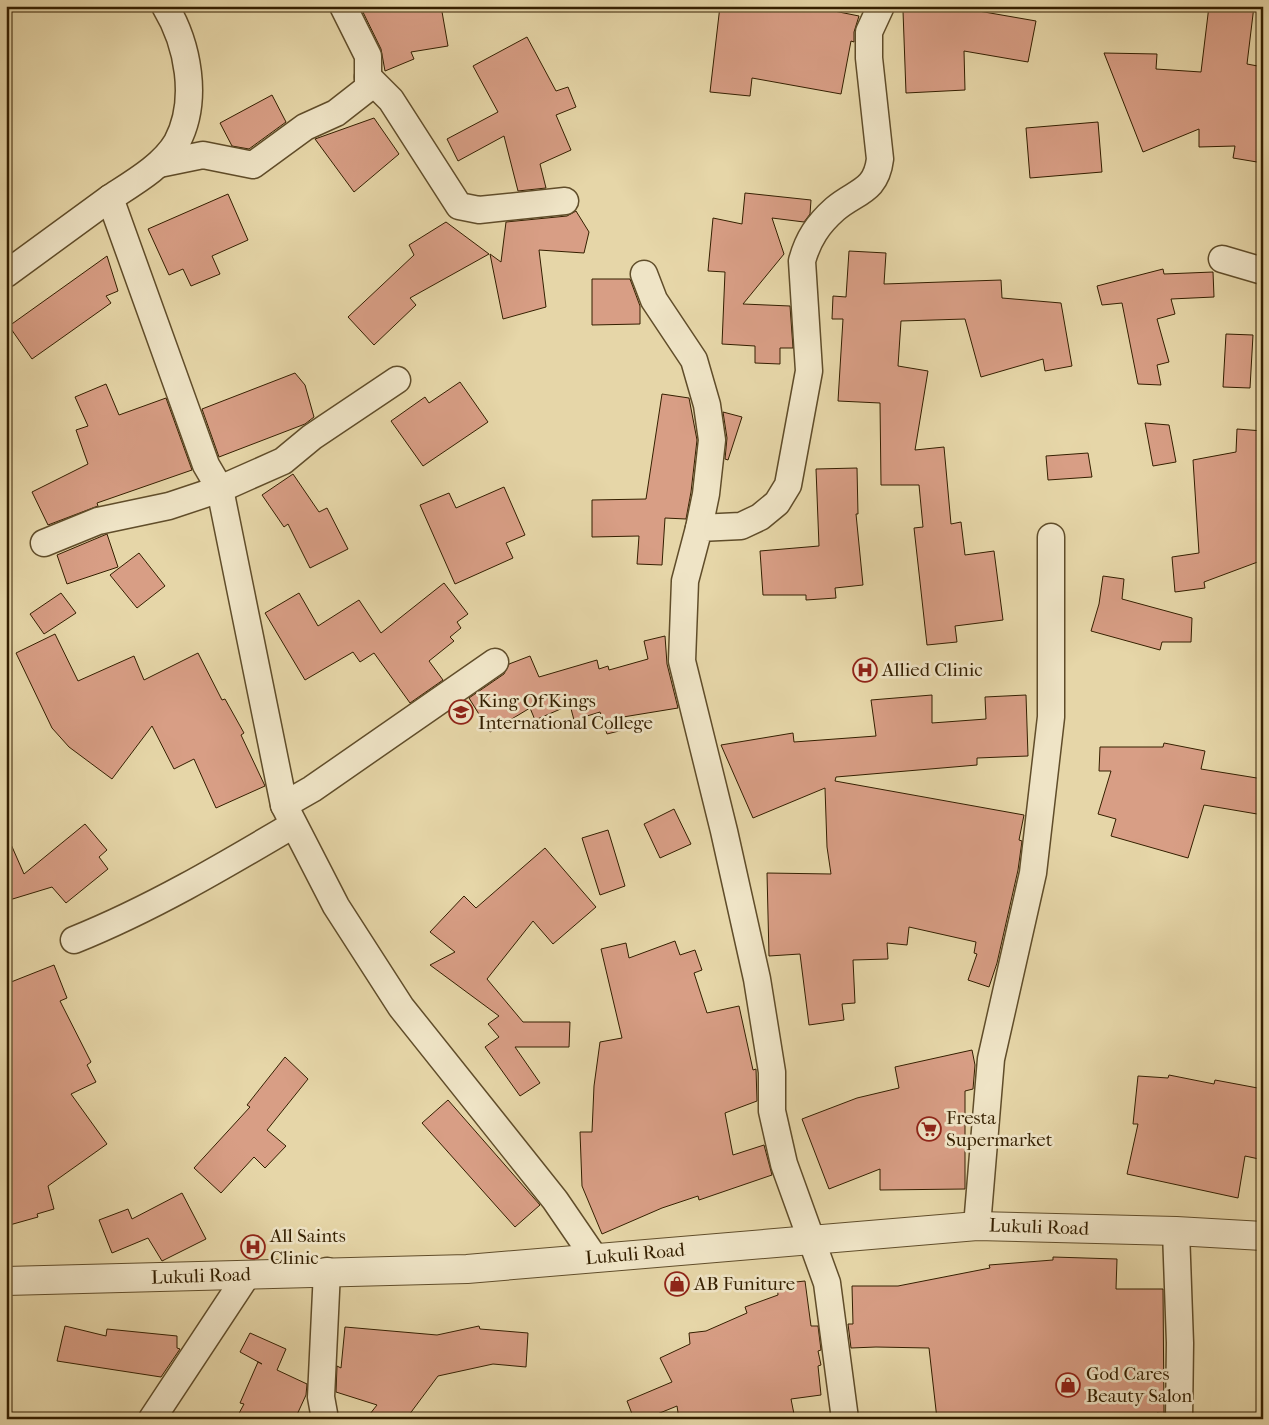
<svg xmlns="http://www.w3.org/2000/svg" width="1269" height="1425" font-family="'IM FELL French Canon',serif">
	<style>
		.building { fill: #d89e85; stroke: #341f00 }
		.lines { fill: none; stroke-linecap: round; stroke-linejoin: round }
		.minor-casing { stroke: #604d2a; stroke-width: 29 }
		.tertiary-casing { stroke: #604d2a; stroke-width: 30 }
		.minor { stroke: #efe4c6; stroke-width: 26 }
		.tertiary { stroke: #efe4c6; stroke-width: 28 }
		.labels { text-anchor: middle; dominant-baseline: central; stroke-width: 5; stroke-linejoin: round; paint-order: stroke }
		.poi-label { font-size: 19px; fill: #341f00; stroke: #efe4c6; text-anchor: start }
		.street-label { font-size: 19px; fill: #341f00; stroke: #efe4c6 }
	</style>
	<rect width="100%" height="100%" fill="#e6d6a8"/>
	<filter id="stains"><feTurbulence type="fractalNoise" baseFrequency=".004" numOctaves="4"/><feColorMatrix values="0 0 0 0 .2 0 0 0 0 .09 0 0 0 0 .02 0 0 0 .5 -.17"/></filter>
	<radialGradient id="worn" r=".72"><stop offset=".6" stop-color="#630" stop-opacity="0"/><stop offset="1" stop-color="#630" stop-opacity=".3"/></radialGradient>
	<g class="building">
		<path d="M360 6H441L448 46 411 52 414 59 385 71 381 49Z"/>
		<path d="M720 6H809L859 16 854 32V42L851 41 841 94 752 78 750 96 710 92Z"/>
		<path d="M1209 6H1254L1247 64 1263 67V163L1233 158 1235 146 1199 147V129L1143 152 1104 53 1157 54 1156 69 1201 72Z"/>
		<path d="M967 9 1036 21 1028 62 964 51 965 90 906 93 903 11Z"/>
		<path d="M527 37 556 91 568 87 576 107 556 115 571 150 540 164 546 188 518 191 504 136 458 161 447 139 498 112 473 66Z"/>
		<path d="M272 95 286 122 249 149 232 146 220 123Z"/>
		<path d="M374 118 399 154 354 192 315 139Z"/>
		<path d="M1098 122 1102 172 1030 178 1026 128Z"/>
		<path d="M745 193 811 200 810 214 804 222 772 218 784 254 743 304 790 306 793 348H780V364L755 363V346L722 344 725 272 708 271 713 218 742 224Z"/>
		<path d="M228 194 248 240 212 256 220 274 191 286 183 269 169 275 148 229Z"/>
		<path d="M576 211 589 232 584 253 539 250 546 307 503 319 490 254 501 262 506 222 567 216Z"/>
		<path d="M446 222 489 254 410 298 416 305 374 345 348 317 414 255 409 245Z"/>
		<path d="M849 251 886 253 884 284 1001 280 1002 298 1061 303 1072 366 1045 371 1043 359 981 377 965 319 901 321 898 366 928 371 915 450 944 447 951 524 961 522 965 555 994 551 1003 620 955 626 957 642 927 645 914 528 923 527 919 485H881L880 403 838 401 843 319H832L833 296 846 297Z"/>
		<path d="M107 256 118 291 106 296 111 303 32 359 9 326Z"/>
		<path d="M1163 269 1164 274 1213 272 1214 297 1171 299 1175 314 1157 319 1169 362 1157 365 1161 385 1138 384 1122 303 1102 305 1097 286Z"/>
		<path d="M592 279H630L640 306V324L592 325Z"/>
		<path d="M1226 334 1253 335 1250 388 1223 387Z"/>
		<path d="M295 373 305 385 314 417 305 424 219 457 202 409Z"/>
		<path d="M460 382 488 422 423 466 391 421 425 397 429 403Z"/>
		<path d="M106 384 119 415 166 398 192 470 97 503 98 506 48 525 32 492 88 464 76 430 88 426 75 397Z"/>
		<path d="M662 394 689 398 697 440 691 492 686 519 665 518 662 565 637 564 639 536 592 537V500L646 499Z"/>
		<path d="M723 412 742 417 728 460 725 459 727 438Z"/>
		<path d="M1145 423 1169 425 1176 462 1153 466Z"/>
		<path d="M1237 429 1263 431V560L1204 582 1205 588 1175 592 1172 557 1199 553 1193 460 1236 452Z"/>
		<path d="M1088 453 1092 477 1048 480 1046 456Z"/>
		<path d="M857 468 858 514H856L863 585 835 588 836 598 806 600V595H763L760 551 819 546 816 469Z"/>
		<path d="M293 474 319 512 327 508 348 549 310 568 288 524 284 527 262 495Z"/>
		<path d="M504 487 525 535 506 543 513 558 455 584 420 505 449 493 456 508Z"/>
		<path d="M107 534 118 567 67 584 57 555Z"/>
		<path d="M139 553 165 586 137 608 110 575Z"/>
		<path d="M1103 576 1124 579 1122 599 1192 618 1191 642H1162L1160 650 1091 631 1099 604Z"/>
		<path d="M444 583 468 614 457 622 461 628 450 637 454 641 429 661 443 680 410 703 374 653 360 662 353 652 305 680 265 613 299 593 318 626 359 600 381 633Z"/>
		<path d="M61 593 76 613 44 634 30 614Z"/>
		<path d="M55 634 78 681 134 656 144 680 198 653 222 700 225 699 244 733 241 735 265 786 216 808 194 759 174 769 152 726 112 779 69 747 52 728 16 653Z"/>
		<path d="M665 636 667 664 678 708 623 717 627 729 607 734 600 712 574 720 570 705 535 720 530 708 490 732 469 698 504 674 509 664 530 656 539 677 597 660 599 669 608 666 609 670 648 659 644 641Z"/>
		<path d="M932 695V723L986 719 985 697 1026 695 1028 756 977 758V765L836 777 835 781 1024 815 1019 840 1022 841 1018 870 997 963 989 987 968 980 977 954 974 953 976 942 909 927 907 945 887 943 888 959 853 960 855 1003 842 1004 844 1020 809 1025 800 954 769 956 767 873 831 874 827 847 825 788 753 818 721 745 793 733 794 742 876 736 871 700Z"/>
		<path d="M1164 743 1205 751 1201 769 1263 779V815L1204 805 1188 858 1111 836 1116 819 1098 814 1111 771H1099L1100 747H1163Z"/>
		<path d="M674 809 691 844 660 858 644 824Z"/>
		<path d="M85 824 107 850 99 857 108 869 66 903 52 887 6 901V833L24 874Z"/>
		<path d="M608 830 625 886 600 895 582 838Z"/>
		<path d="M545 848 596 907 553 944 533 921 487 979 523 1022H570L569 1047H515L540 1083 520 1096 485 1047 499 1037 488 1024 499 1016 430 965 455 952 430 932 464 896 476 908Z"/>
		<path d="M675 941 680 955 695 950 702 970 694 973 707 1013 739 1006 753 1070 756 1069 757 1101 725 1113 733 1155 764 1145 772 1175 699 1200 698 1196 662 1208 602 1234 582 1186 580 1132H592L594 1086 600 1042 622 1038 601 949 626 943 629 958Z"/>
		<path d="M54 965 67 998 60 1001 91 1062 87 1065 96 1082 71 1094 107 1144 48 1186 54 1209 37 1214 38 1217 6 1226V984Z"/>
		<path d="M972 1050 975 1065 973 1089 965 1091V1189L880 1190V1169L829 1189 802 1119 857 1098 899 1088 895 1067Z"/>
		<path d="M285 1057 308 1079 267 1130 286 1146 265 1168 254 1157 221 1193 194 1168 250 1107 247 1105Z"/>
		<path d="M1169 1075 1214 1084 1215 1080 1263 1089V1144L1259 1159 1245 1156 1238 1198 1127 1174 1138 1124H1133L1138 1076 1168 1078Z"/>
		<path d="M448 1100 540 1205 515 1227 422 1123Z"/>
		<path d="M182 1193 206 1239 162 1261 148 1238 112 1253 99 1220 128 1209 132 1219Z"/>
		<path d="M1053 1257 1117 1259 1116 1289H1163L1164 1414 1157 1413V1419H937L929 1348 876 1347 851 1348 848 1324H853L852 1286H898L990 1268 989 1265 1053 1260Z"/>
		<path d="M805 1281 811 1326H818L821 1350 818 1351 821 1365 818 1366 821 1395 791 1399 795 1419H679L677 1406 645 1419H634L627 1401 672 1382 660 1358 690 1344 689 1333 706 1331 747 1313 745 1307 778 1295 777 1284Z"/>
		<path d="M65 1326 106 1336 107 1329 177 1336V1348L180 1349 161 1377 57 1361Z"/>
		<path d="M479 1326 480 1329 528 1333 526 1367 493 1364 438 1376 406 1419H366L377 1405 336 1392 337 1366 341 1368 345 1327 437 1335Z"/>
		<path d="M250 1333 286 1349 277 1370 307 1384 306 1395 295 1419H236L244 1404 240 1403 258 1362 262 1364 240 1352Z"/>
	</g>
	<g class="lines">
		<g class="minor-casing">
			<g id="minor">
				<path d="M165 6C188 44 199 100 177 142 163 166 133 183 110 198L206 465 220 489 284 805 336 906 401 1007 555 1200 594 1257"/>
				<path d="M368 77 391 100 459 206 479 210 565 201"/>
				<path d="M159 164 203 155 253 165 305 127 336 113 368 88V56L343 6"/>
				<path d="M1222 259 1263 271"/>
				<path d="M6 274 110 198"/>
				<path d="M644 274 654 300 694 360 707 405 712 440 706 494 699 528"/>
				<path d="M44 543 98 521 169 506 220 489 283 461 312 437 397 380"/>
				<path d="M284 805 312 789 495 662"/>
				<path d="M74 940C151 909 222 867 293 825"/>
				<path d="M977 1226 991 1059 1033 873 1051 717V537"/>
				<path d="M1176 1231 1180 1343 1179 1419"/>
				<path d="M152 1419 247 1275"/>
				<path d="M325 1419 321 1397 327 1271"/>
				<path d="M845 1419 827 1283 784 1164 772 1111V1072L757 979 724 831 682 661 685 581 699 528 741 526 760 517 777 503 788 485 809 371 802 261C808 239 818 224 835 209 856 191 876 192 880 159L869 58V32L881 6"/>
			</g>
		</g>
		<g class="tertiary-casing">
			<path id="tertiary" d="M6 1281 467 1269 977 1226 1176 1231 1263 1236"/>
		</g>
		<use href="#minor" class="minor"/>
		<use href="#tertiary" class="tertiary"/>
	</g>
	<defs>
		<g id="hospital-ring" transform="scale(1.25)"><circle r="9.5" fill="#efe4c6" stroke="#8f2418" stroke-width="1.5"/><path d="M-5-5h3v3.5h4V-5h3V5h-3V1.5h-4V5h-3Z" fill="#8f2418"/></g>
		<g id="school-ring" transform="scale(1.25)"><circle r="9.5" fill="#efe4c6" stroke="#8f2418" stroke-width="1.5"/><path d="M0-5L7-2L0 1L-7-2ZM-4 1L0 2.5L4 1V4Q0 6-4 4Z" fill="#8f2418"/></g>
		<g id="supermarket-ring" transform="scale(1.25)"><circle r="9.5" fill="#efe4c6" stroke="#8f2418" stroke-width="1.5"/><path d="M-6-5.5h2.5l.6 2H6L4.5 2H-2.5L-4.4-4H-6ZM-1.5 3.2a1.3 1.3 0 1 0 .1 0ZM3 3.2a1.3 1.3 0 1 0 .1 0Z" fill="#8f2418"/></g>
		<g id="shop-ring" transform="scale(1.25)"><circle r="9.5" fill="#efe4c6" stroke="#8f2418" stroke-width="1.5"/><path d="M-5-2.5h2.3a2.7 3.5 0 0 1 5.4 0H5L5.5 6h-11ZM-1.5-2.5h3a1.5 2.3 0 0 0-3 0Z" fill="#8f2418"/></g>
	</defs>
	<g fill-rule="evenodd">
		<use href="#hospital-ring" x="865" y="670"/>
		<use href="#school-ring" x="461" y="712"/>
		<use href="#supermarket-ring" x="929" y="1129"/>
		<use href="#hospital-ring" x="253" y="1247"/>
		<use href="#shop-ring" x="677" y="1284"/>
		<use href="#shop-ring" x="1068" y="1385"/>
	</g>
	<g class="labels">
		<g class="poi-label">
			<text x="882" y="670">Allied Clinic</text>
			<text x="478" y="701">King Of Kings<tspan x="478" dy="22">International College</tspan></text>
			<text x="946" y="1118">Fresta<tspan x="946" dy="22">Supermarket</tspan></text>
			<text x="270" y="1236">All Saints<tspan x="270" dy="22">Clinic</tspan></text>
			<text x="694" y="1284">AB Funiture</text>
			<text x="1086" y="1374">God Cares<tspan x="1086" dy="22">Beauty Salon</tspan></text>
		</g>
		<g class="street-label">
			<text transform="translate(1039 1227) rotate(2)">Lukuli Road</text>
			<text transform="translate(635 1254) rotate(-5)">Lukuli Road</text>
			<text transform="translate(201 1276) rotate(-2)">Lukuli Road</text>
		</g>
	</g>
	<rect width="1269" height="1425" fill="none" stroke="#e6d6a8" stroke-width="25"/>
	<rect x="8" y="8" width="1254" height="1410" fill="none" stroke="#341f00" stroke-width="2.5"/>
	<rect x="12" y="12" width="1244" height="1400" fill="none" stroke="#341f00"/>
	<rect width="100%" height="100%" filter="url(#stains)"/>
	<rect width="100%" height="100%" fill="url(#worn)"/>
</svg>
